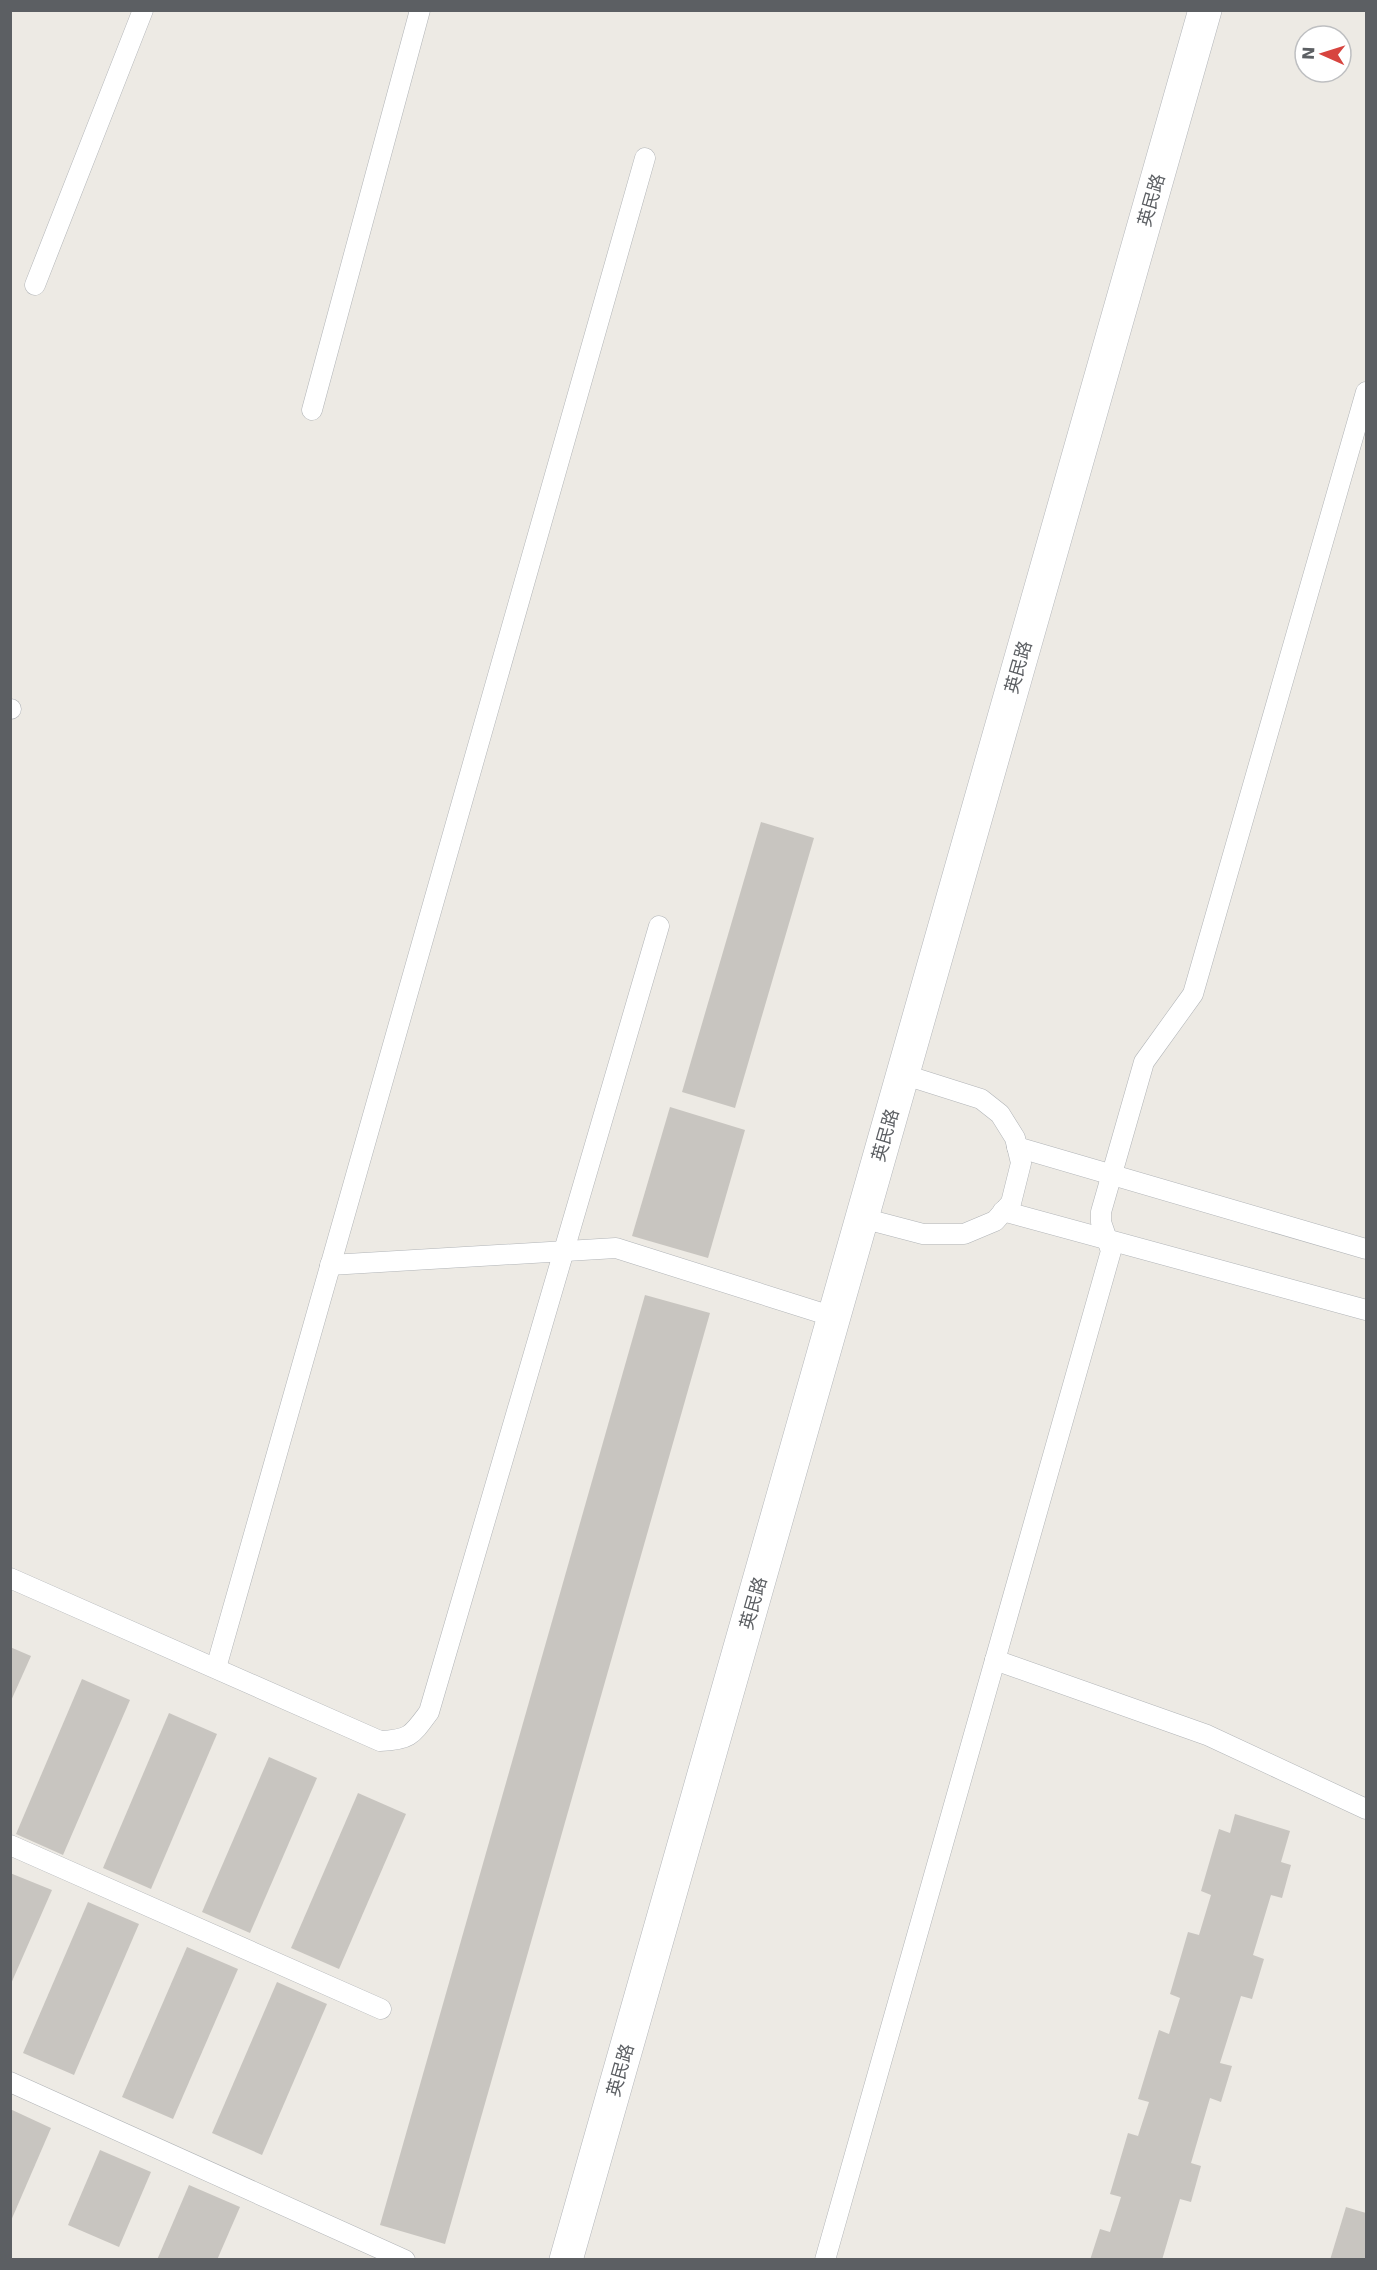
<svg xmlns="http://www.w3.org/2000/svg" width="1377" height="2270" font-family="'DejaVu Sans','Noto Sans SC',sans-serif">
	<style>
		.building { fill: #c8c5c0 }
		.lines { fill: none; stroke-linecap: round; stroke-linejoin: round }
		.lane-casing { stroke: #b1b4b7; stroke-width: 21 }
		.secondary-casing { stroke: #b3b6ba; stroke-width: 34 }
		.lane { stroke: #fff; stroke-width: 20 }
		.secondary { stroke: #fff; stroke-width: 33 }
		.labels { text-anchor: middle; dominant-baseline: central; stroke-width: 6; stroke-linejoin: round; paint-order: stroke }
		.street-label { font-size: 18px; fill: #5c5f63; stroke: #fff }
	</style>
	<rect width="100%" height="100%" fill="#edeae4"/>
	<g class="building">
		<path d="M761 822 814 838 735 1108 682 1092Z"/>
		<path d="M670 1107 745 1130 708 1258 632 1236Z"/>
		<path d="M645 1295 710 1313 445 2244 380 2225Z"/>
		<path d="M10 1647 31 1656 10 1703Z"/>
		<path d="M82 1679 130 1700 63 1855 16 1834Z"/>
		<path d="M169 1713 217 1734 151 1889 103 1868Z"/>
		<path d="M269 1757 317 1778 250 1933 202 1912Z"/>
		<path d="M358 1793 406 1814 339 1969 291 1948Z"/>
		<path d="M1235 1814 1290 1831 1281 1862 1291 1865 1282 1898 1271 1895 1253 1955 1264 1959 1252 1999 1241 1996 1220 2063 1232 2066 1221 2102 1210 2098 1191 2163 1201 2166 1191 2202 1180 2199 1162 2260H1090L1100 2229 1110 2232 1121 2197 1110 2194 1128 2133 1138 2136 1149 2102 1138 2099 1159 2030 1169 2034 1180 1998 1170 1994 1188 1932 1199 1935 1211 1895 1201 1891 1219 1829 1230 1833Z"/>
		<path d="M10 1873 52 1890 10 1986Z"/>
		<path d="M88 1902 139 1924 74 2075 23 2053Z"/>
		<path d="M187 1947 238 1969 173 2119 122 2097Z"/>
		<path d="M277 1982 327 2004 262 2155 212 2133Z"/>
		<path d="M10 2109 51 2128 10 2223Z"/>
		<path d="M100 2150 151 2172 119 2247 68 2225Z"/>
		<path d="M189 2185 240 2207 217 2260H157Z"/>
		<path d="M1346 2207 1366 2213V2260H1330Z"/>
	</g>
	<g class="lines">
		<g class="lane-casing">
			<g id="lane">
				<path d="M35 285 143 10"/>
				<path d="M312 410 420 10"/>
				<path d="M10 709H11"/>
				<path d="M1017 1147 1366 1249"/>
				<path d="M1003 1211 1366 1310"/>
				<path d="M862 1218 923 1234H964L995 1221 1011 1203 1021 1163 1015 1138 1000 1114 981 1099 902 1074"/>
				<path d="M330 1265 616 1248 834 1317"/>
				<path d="M10 1578 380 1741C410 1740 412 1735 429 1712L659 926"/>
				<path d="M995 1660 1207 1735 1366 1809"/>
				<path d="M216 1668 645 158"/>
				<path d="M10 1845 381 2009"/>
				<path d="M10 2082 405 2260"/>
				<path d="M825 2260 1111 1251 1101 1222V1212L1144 1062 1193 994 1366 392"/>
			</g>
		</g>
		<g class="secondary-casing">
			<path id="secondary" d="M566 2260 1205 10"/>
		</g>
		<use href="#lane" class="lane"/>
		<use href="#secondary" class="secondary"/>
	</g>
	<g class="labels">
		<g class="street-label">
			<text transform="translate(1151 200) rotate(-74)">英民路</text>
			<text transform="translate(1018 667) rotate(-74)">英民路</text>
			<text transform="translate(885 1135) rotate(-74)">英民路</text>
			<text transform="translate(753 1603) rotate(-74)">英民路</text>
			<text transform="translate(620 2070) rotate(-74)">英民路</text>
		</g>
	</g>
	<rect width="1377" height="2270" fill="none" stroke="#5c5f63" stroke-width="24"/>
	<g transform="translate(1323 54) rotate(273)"><circle r="28" fill="#ffffff" stroke="#bebfc1" stroke-width="1.5"/>
	<path d="M0-4.5L10 22L0 15L-10 22Z" fill="#d7443f"/>
	<text y="-9" font-size="16" font-weight="bold" text-anchor="middle" fill="#5c5f63">N</text>
	</g>
</svg>
